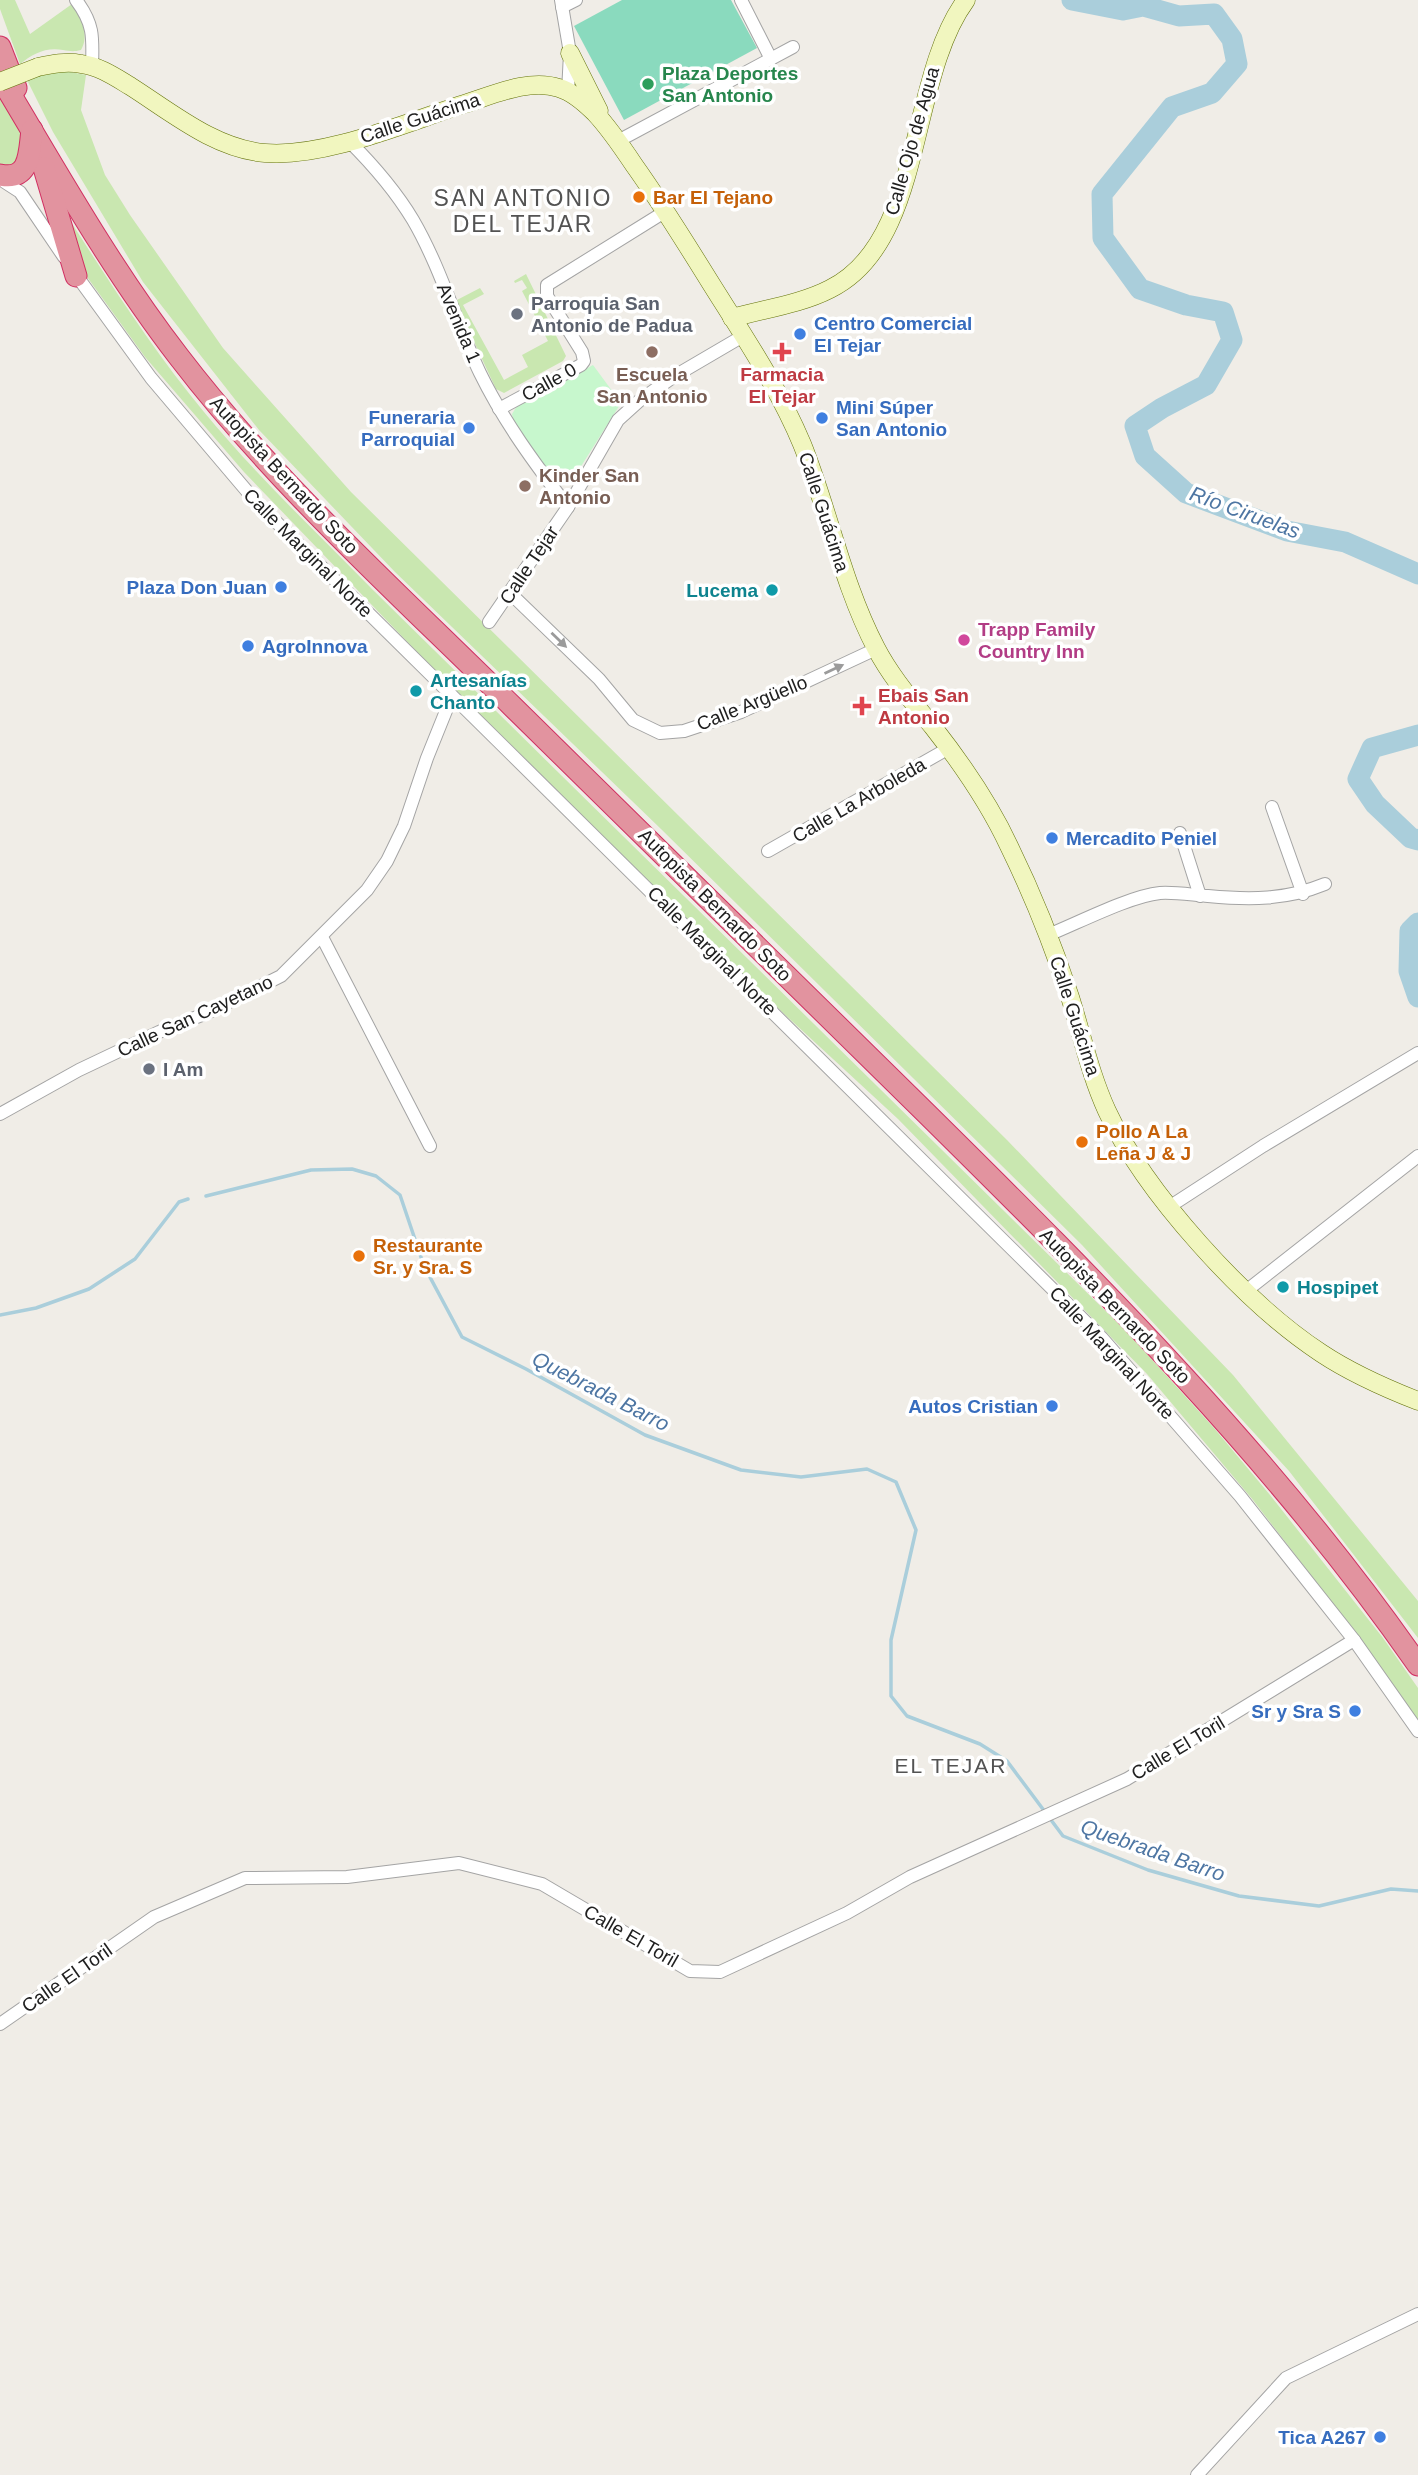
<svg xmlns="http://www.w3.org/2000/svg" width="1418" height="2475" font-family="Arial,sans-serif">
	<style>
		.grass { fill: #c9e7b0 }
		.park { fill: #c7f7cd }
		.pitch { fill: #8adabe }
		.lines { fill: none; stroke-linecap: round; stroke-linejoin: round }
		.stream { stroke: #aacedb; stroke-width: 3.5 }
		.river { stroke: #aacedb; stroke-width: 21 }
		.street-casing { stroke: #a4a4a4; stroke-width: 14 }
		.secondary-casing { stroke: #64730b; stroke-width: 19 }
		.highway-casing { stroke: #d13062; stroke-width: 23 }
		.street { stroke: #fff; stroke-width: 12 }
		.secondary { stroke: #f1f6bf; stroke-width: 18 }
		.highway { stroke: #e2939f; stroke-width: 21 }
		.secondary-bridge-casing { stroke: #64730b; stroke-width: 19; stroke-linecap: butt }
		.secondary-bridge { stroke: #f1f6bf; stroke-width: 18 }
		.oneway { fill: #9b9b9b }
		.leisure-dot { fill: #2e9e5b; stroke: #fff; stroke-width: 2.5 }
		.food-dot { fill: #e8710a; stroke: #fff; stroke-width: 2.5 }
		.worship-dot { fill: #6b7280; stroke: #fff; stroke-width: 2.5 }
		.shop-dot { fill: #3f7fe0; stroke: #fff; stroke-width: 2.5 }
		.education-dot { fill: #8d6e63; stroke: #fff; stroke-width: 2.5 }
		.health-dot { fill: #e0444e; stroke: #fff; stroke-width: 2.5 }
		.culture-dot { fill: #0f9aa8; stroke: #fff; stroke-width: 2.5 }
		.hotel-dot { fill: #d1479c; stroke: #fff; stroke-width: 2.5 }
		.labels { text-anchor: middle; dominant-baseline: central; stroke-width: 7; stroke-linejoin: round; paint-order: stroke }
		.leisure-label { font-size: 19px; font-weight: bold; fill: #27864d; stroke: #fff; text-anchor: start }
		.street-label { font-size: 19px; fill: #202020; stroke: #fff }
		.food-label { font-size: 19px; font-weight: bold; fill: #c56008; stroke: #fff; text-anchor: start }
		.worship-label { font-size: 19px; font-weight: bold; fill: #5b616d; stroke: #fff; text-anchor: start }
		.shop-label { font-size: 19px; font-weight: bold; fill: #366cbe; stroke: #fff; text-anchor: end }
		.education-label { font-size: 19px; font-weight: bold; fill: #785e54; stroke: #fff }
		.health-label { font-size: 19px; font-weight: bold; fill: #be3a42; stroke: #fff }
		.culture-label { font-size: 19px; font-weight: bold; fill: #0d838f; stroke: #fff; text-anchor: start }
		.hotel-label { font-size: 19px; font-weight: bold; fill: #b23c85; stroke: #fff; text-anchor: start }
		.water-label { font-size: 21px; font-style: italic; fill: #4e76a3; stroke: #fff }
		.neighbourhood-label { font-size: 21px; letter-spacing: 2px; fill: #535353; stroke: #fff }
		.quarter-label { font-size: 23px; letter-spacing: 2px; fill: #535353; stroke: #fff }
	</style>
	<rect width="100%" height="100%" fill="#f0ede7"/>
	<g class="grass">
		<path d="M0 0H15L30 34 72 4C81 18 90 35 81 50 73 52 70 51 63 50 45 47 33 54 20 64L0 9Z"/>
		<path d="M66 71 86 75 81 110 105 175 130 215 223 348 351 492 1007 1140 1233 1375 1418 1601V1638L1289 1471 1082 1245 661 829 395 572 259 430 143 282 53 132 26 78Z"/>
		<path d="M0 89 25 135 18 165 0 166Z"/>
		<path d="M64 211C108 280 152 349 204 412 256 475 316 532 373 590L1127 1332 1214 1428 1270 1495 1383 1638 1418 1688V1720L1357 1635 1253 1500 1147 1374 898 1119 768 999 418 653 244 472 145 357 82 270Z"/>
		<path d="M526 274 566 356 563 361 504 393 496 389 455 301 480 288 484 294 463 305 504 380 528 367 522 355 548 341 522 291 527 288 522 280 515 283 514 281Z"/>
	</g>
	<path class="park" d="M593 365 621 403 573 479 567 482 556 481 514 424 512 414 517 406Z"/>
	<path class="pitch" d="M622 0H731L757 48 624 120 574 26Z"/>
	<g class="lines">
		<g class="stream">
			<path d="M206 1196 311 1170 352 1169 376 1176 400 1195 424 1266 462 1337 526 1369 645 1435 741 1470 801 1477 867 1469 896 1482 916 1530 891 1640V1696L907 1716 980 1744 1007 1761 1063 1836 1148 1870 1239 1896 1319 1906 1391 1889 1418 1891"/>
			<path d="M0 1315 36 1308 89 1289 135 1259 179 1202 188 1199"/>
		</g>
		<g class="river">
			<path d="M1072 0 1123 10 1143 6 1179 16 1214 14 1232 39 1237 64 1212 93 1172 107 1102 194 1103 238 1140 289 1186 305 1223 312 1232 340 1206 385 1162 408 1135 426 1145 456 1186 493 1287 531 1345 542 1418 574"/>
			<path d="M1418 735 1372 748 1358 779 1375 804 1411 838 1418 840"/>
			<path d="M1418 923 1410 931 1409 971 1418 997"/>
		</g>
		<g class="street-casing">
			<g id="street">
				<path d="M76 0C94 24 93 37 92 66"/>
				<path d="M561 0 570 53 568 92"/>
				<path d="M741 0 771 59"/>
				<path d="M562 7 576 0"/>
				<path d="M349 141C374 166 395 190 413 220 441 268 456 323 480 373 504 422 535 464 568 507"/>
				<path d="M618 141 793 47"/>
				<path d="M0 179 20 192 64 257"/>
				<path d="M74 272 151 378 257 503 1102 1338 1240 1496 1354 1640 1418 1731"/>
				<path d="M499 409 581 365 584 361 582 352 547 296V285L666 211"/>
				<path d="M510 593 599 679 633 720 660 733 684 731 741 712 876 649"/>
				<path d="M489 622 568 507 618 420 639 401 673 377 743 336"/>
				<path d="M1272 807 1303 894"/>
				<path d="M1180 833 1200 896"/>
				<path d="M768 851 949 748"/>
				<path d="M1048 935C1078 923 1130 896 1160 893 1175 892 1193 895 1208 896 1250 900 1286 900 1325 884"/>
				<path d="M322 937 430 1146"/>
				<path d="M0 1114 79 1070 159 1032 207 1013 281 976 367 890 387 861 404 826 427 758 452 696"/>
				<path d="M1169 1207 1263 1146 1418 1053"/>
				<path d="M1246 1291 1418 1156"/>
				<path d="M0 2024 154 1917 245 1878 347 1877 459 1863 542 1884 690 1971 720 1972 847 1913 910 1877 1127 1779 1354 1640"/>
				<path d="M1197 2475 1286 2378 1418 2314"/>
			</g>
		</g>
		<g class="secondary-casing">
			<g id="secondary">
				<path d="M570 53 599 111"/>
				<path d="M38 67C52 64 67 61 81 64 99 66 115 77 130 86 171 112 215 149 265 153 325 158 407 122 464 104 493 95 529 78 559 88 573 92 585 103 595 113 610 129 622 147 634 165 659 200 682 237 705 274 739 329 777 384 802 444 829 511 842 583 876 648 891 677 913 702 933 727 962 764 989 803 1009 846 1033 895 1053 945 1070 997 1082 1035 1090 1074 1107 1111 1145 1193 1245 1303 1321 1353 1351 1373 1385 1388 1418 1401"/>
				<path d="M732 318C764 309 801 304 830 289 925 242 907 80 966 0"/>
			</g>
		</g>
		<g class="highway-casing">
			<g id="highway">
				<path d="M0 47 16 88"/>
				<path d="M0 77C57 172 111 269 179 357 277 485 398 593 512 706 650 842 788 977 926 1113 1101 1286 1277 1462 1418 1665"/>
				<path d="M44 168 76 276"/>
				<path d="M0 175C31 181 29 152 32 130"/>
			</g>
		</g>
		<use href="#street" class="street"/>
		<use href="#secondary" class="secondary"/>
		<use href="#highway" class="highway"/>
		<g class="secondary-bridge-casing">
			<path id="secondary-bridge" d="M0 82 38 67"/>
		</g>
		<use href="#secondary-bridge" class="secondary-bridge"/>
	</g>
	<defs><path id="oneway-solid" d="M-6-.8H1V-3.2L6.5 0L1 3.2V.8H-6Z" transform="scale(1.75)"/></defs>
	<g class="oneway">
		<use href="#oneway-solid" transform="translate(559 640) rotate(44)"/>
		<use href="#oneway-solid" transform="translate(834 669) rotate(-25)"/>
	</g>
	<circle class="leisure-dot" cx="648" cy="84" r="7"/>
	<g class="food-dot">
		<circle cx="639" cy="197" r="7"/>
		<circle cx="1082" cy="1142" r="7"/>
		<circle cx="359" cy="1256" r="7"/>
	</g>
	<g class="worship-dot">
		<circle cx="517" cy="314" r="7"/>
		<circle cx="149" cy="1069" r="7"/>
	</g>
	<g class="shop-dot">
		<circle cx="800" cy="334" r="7"/>
		<circle cx="822" cy="418" r="7"/>
		<circle cx="469" cy="428" r="7"/>
		<circle cx="281" cy="587" r="7"/>
		<circle cx="248" cy="646" r="7"/>
		<circle cx="1052" cy="838" r="7"/>
		<circle cx="1052" cy="1406" r="7"/>
		<circle cx="1355" cy="1711" r="7"/>
		<circle cx="1380" cy="2437" r="7"/>
	</g>
	<g class="education-dot">
		<circle cx="652" cy="352" r="7"/>
		<circle cx="525" cy="486" r="7"/>
	</g>
	<g class="health-dot">
		<path d="M778.5 341.5h7v7h7v7h-7v7h-7v-7h-7v-7h7z"/>
		<path d="M858.5 695.5h7v7h7v7h-7v7h-7v-7h-7v-7h7z"/>
	</g>
	<g class="culture-dot">
		<circle cx="772" cy="590" r="7"/>
		<circle cx="416" cy="691" r="7"/>
		<circle cx="1283" cy="1287" r="7"/>
	</g>
	<circle class="hotel-dot" cx="964" cy="640" r="7"/>
	<g class="labels">
		<g class="leisure-label">
			<text x="662" y="73">Plaza Deportes<tspan x="662" dy="22">San Antonio</tspan></text>
		</g>
		<g class="street-label">
			<text transform="translate(420 118) rotate(-18)">Calle Guácima</text>
			<text transform="translate(912 141) rotate(-74)">Calle Ojo de Agua</text>
			<text transform="translate(459 323) rotate(67)">Avenida 1</text>
			<text transform="translate(549 382) rotate(-29)">Calle 0</text>
			<text transform="translate(284 475) rotate(47)">Autopista Bernardo Soto</text>
			<text transform="translate(824 512) rotate(72)">Calle Guácima</text>
			<text transform="translate(308 553) rotate(45)">Calle Marginal Norte</text>
			<text transform="translate(529 565) rotate(-56)">Calle Tejar</text>
			<text transform="translate(752 703) rotate(-22)">Calle Argüello</text>
			<text transform="translate(859 800) rotate(-30)">Calle La Arboleda</text>
			<text transform="translate(715 905) rotate(45)">Autopista Bernardo Soto</text>
			<text transform="translate(712 951) rotate(45)">Calle Marginal Norte</text>
			<text transform="translate(195 1016) rotate(-25)">Calle San Cayetano</text>
			<text transform="translate(1075 1016) rotate(72)">Calle Guácima</text>
			<text transform="translate(1115 1306) rotate(46)">Autopista Bernardo Soto</text>
			<text transform="translate(1112 1353) rotate(47)">Calle Marginal Norte</text>
			<text transform="translate(1178 1748) rotate(-31)">Calle El Toril</text>
			<text transform="translate(631 1936) rotate(30)">Calle El Toril</text>
			<text transform="translate(67 1978) rotate(-35)">Calle El Toril</text>
		</g>
		<g class="food-label">
			<text x="653" y="197">Bar El Tejano</text>
			<text x="1096" y="1131">Pollo A La<tspan x="1096" dy="22">Leña J &amp; J</tspan></text>
			<text x="373" y="1245">Restaurante<tspan x="373" dy="22">Sr. y Sra. S</tspan></text>
		</g>
		<g class="worship-label">
			<text x="531" y="303">Parroquia San<tspan x="531" dy="22">Antonio de Padua</tspan></text>
			<text x="163" y="1069">I Am</text>
		</g>
		<g class="shop-label">
			<text x="814" y="323" text-anchor="start">Centro Comercial<tspan x="814" dy="22">El Tejar</tspan></text>
			<text x="836" y="407" text-anchor="start">Mini Súper<tspan x="836" dy="22">San Antonio</tspan></text>
			<text x="455" y="417">Funeraria<tspan x="455" dy="22">Parroquial</tspan></text>
			<text x="267" y="587">Plaza Don Juan</text>
			<text x="262" y="646" text-anchor="start">AgroInnova</text>
			<text x="1066" y="838" text-anchor="start">Mercadito Peniel</text>
			<text x="1038" y="1406">Autos Cristian</text>
			<text x="1341" y="1711">Sr y Sra S</text>
			<text x="1366" y="2437">Tica A267</text>
		</g>
		<g class="education-label">
			<text x="652" y="374">Escuela<tspan x="652" dy="22">San Antonio</tspan></text>
			<text x="539" y="475" text-anchor="start">Kinder San<tspan x="539" dy="22">Antonio</tspan></text>
		</g>
		<g class="health-label">
			<text x="782" y="374">Farmacia<tspan x="782" dy="22">El Tejar</tspan></text>
			<text x="878" y="695" text-anchor="start">Ebais San<tspan x="878" dy="22">Antonio</tspan></text>
		</g>
		<g class="culture-label">
			<text x="758" y="590" text-anchor="end">Lucema</text>
			<text x="430" y="680">Artesanías<tspan x="430" dy="22">Chanto</tspan></text>
			<text x="1297" y="1287">Hospipet</text>
		</g>
		<g class="hotel-label">
			<text x="978" y="629">Trapp Family<tspan x="978" dy="22">Country Inn</tspan></text>
		</g>
		<g class="water-label">
			<text transform="translate(1245 512) rotate(20)">Río Ciruelas</text>
			<text transform="translate(601 1391) rotate(27)">Quebrada Barro</text>
			<text transform="translate(1153 1850) rotate(19)">Quebrada Barro</text>
		</g>
		<g class="neighbourhood-label">
			<text x="951" y="1765">EL TEJAR</text>
		</g>
		<g class="quarter-label">
			<text x="523" y="198">SAN ANTONIO<tspan x="523" dy="26">DEL TEJAR</tspan></text>
		</g>
	</g>
</svg>
